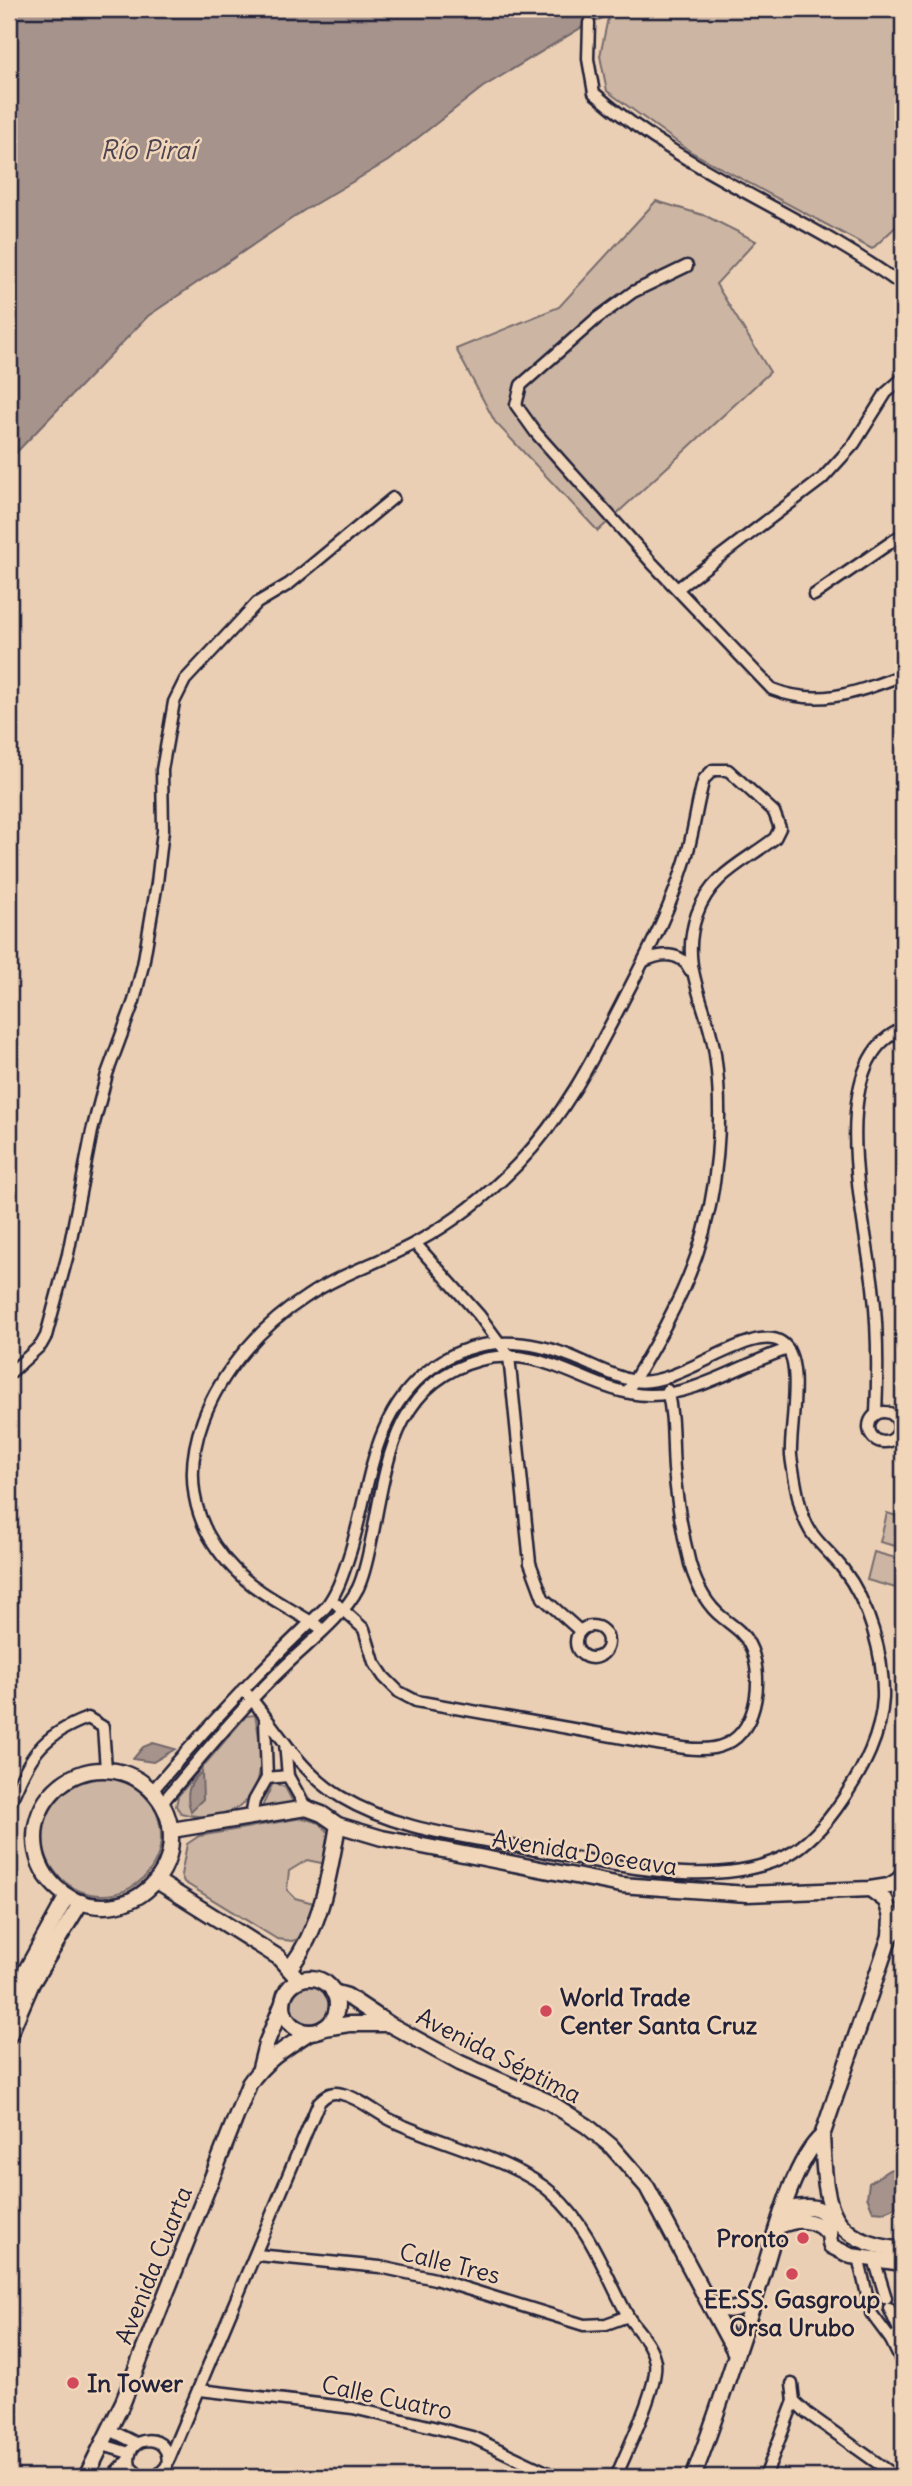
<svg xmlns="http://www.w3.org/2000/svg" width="912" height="2486" font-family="Delius,sans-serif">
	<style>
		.green { fill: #ccb5a2; stroke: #776c6e; stroke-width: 2 }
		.water { fill: #a6938b; stroke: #71666b; stroke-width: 2 }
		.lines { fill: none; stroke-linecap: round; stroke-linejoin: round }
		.street-casing { stroke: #22223b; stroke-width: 15 }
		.secondary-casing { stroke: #22223b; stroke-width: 19 }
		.street { stroke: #f2d6b9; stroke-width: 10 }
		.secondary { stroke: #f2d6b9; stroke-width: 14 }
		.poi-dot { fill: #d1495b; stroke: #f2d6b9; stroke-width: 2.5 }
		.labels { text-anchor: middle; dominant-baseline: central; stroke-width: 5; stroke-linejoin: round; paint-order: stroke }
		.street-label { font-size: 24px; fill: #22223b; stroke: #f2d6b9 }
		.poi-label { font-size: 24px; font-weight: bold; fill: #22223b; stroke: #f2d6b9; text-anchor: start }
		.water-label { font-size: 26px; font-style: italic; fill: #4a4453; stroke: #f2d6b9 }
	</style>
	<rect width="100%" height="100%" fill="#eacfb4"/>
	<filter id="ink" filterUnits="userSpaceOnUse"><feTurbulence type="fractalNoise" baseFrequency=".0143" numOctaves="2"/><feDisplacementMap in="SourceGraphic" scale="14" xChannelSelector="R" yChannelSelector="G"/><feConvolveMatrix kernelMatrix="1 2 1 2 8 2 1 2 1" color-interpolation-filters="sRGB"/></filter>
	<g filter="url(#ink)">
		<g class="green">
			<path d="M623 9H903V220L872 249 691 152 607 91 600 56 609 13Z"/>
			<path d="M656 201 706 216 756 241 716 284 770 372 598 531 495 422 456 349 559 307Z"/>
			<path d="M887 1513 903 1518V1548L880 1542Z"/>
			<path d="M874 1552 903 1560V1590L867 1580Z"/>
			<path d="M255 1715C263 1751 269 1802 224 1813 208 1817 196 1818 181 1813L176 1806 178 1796 246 1716Z"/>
			<circle cx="102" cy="1836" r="59"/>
			<path d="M273 1783 285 1787 294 1804 261 1809Z"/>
			<path d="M302 1818 320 1823 330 1834 326 1864 307 1860 289 1871 287 1890 295 1898 317 1904 302 1938 292 1941 277 1939 184 1882 181 1875 187 1844 199 1836Z"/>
			<circle cx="310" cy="2005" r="20"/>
		</g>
		<g class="water">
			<path d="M9 9H628L589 23 483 87 388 161 303 211 148 316 9 460Z"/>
			<path d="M153 1743 175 1749 153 1762 133 1759 143 1747Z"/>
			<path d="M202 1772 203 1799 191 1811C185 1795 188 1783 202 1772Z"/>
			<path d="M903 2166V2204L884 2212 873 2211 867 2197 869 2183 889 2170Z"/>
		</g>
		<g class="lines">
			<g class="street-casing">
				<g id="street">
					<path d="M589 23 588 59 594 93C687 174 805 214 903 286"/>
					<path d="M687 266 633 292 596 319 521 385 516 405 536 433 652 563 772 689C820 708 857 692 903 675"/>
					<path d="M677 589 822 479 854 444 886 393 903 378"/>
					<path d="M814 595 903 534"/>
					<path d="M644 961C661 953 681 951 690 970"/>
					<path d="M415 1243 479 1315 509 1356 530 1563 543 1598 580 1631"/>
					<path d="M9 1374 41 1345 46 1336 68 1254 92 1131 107 1074 134 1001 143 965 157 883 163 830 162 770 174 702 185 680 257 603 289 584 393 498"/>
					<circle cx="884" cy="1427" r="15"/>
					<path d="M876 1414C878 1371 878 1329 873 1287 866 1224 823 1059 903 1029"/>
					<path d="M332 1600 364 1629 374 1662 384 1677 399 1692 416 1701 663 1745C683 1748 707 1753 726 1744 759 1730 764 1672 749 1644 743 1632 733 1626 723 1618 706 1605 696 1584 690 1564 682 1533 677 1501 674 1469 672 1441 674 1417 667 1390"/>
					<circle cx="592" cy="1642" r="16"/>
					<path d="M322 1629C293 1609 259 1595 234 1569 144 1478 217 1354 306 1297 340 1274 381 1262 417 1242 454 1222 489 1194 518 1164 567 1113 597 1051 629 989 651 947 671 906 685 861 694 834 696 806 704 779L713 770H728L774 812 780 828 775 838C745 862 711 874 697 914 678 967 708 1004 715 1054 724 1118 718 1193 697 1254 681 1301 653 1349 627 1392"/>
					<path d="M285 1743 288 1776 306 1808"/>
					<path d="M267 1778 288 1776"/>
					<path d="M153 1790C207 1726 264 1666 325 1608 337 1593 342 1577 348 1559 371 1492 368 1417 429 1370 473 1335 525 1337 575 1358 594 1366 614 1377 635 1381 677 1389 750 1323 781 1342 806 1357 789 1430 791 1456 793 1471 796 1487 799 1501 808 1540 821 1541 843 1569 869 1603 884 1655 883 1698 881 1735 864 1768 843 1799 829 1820 809 1844 786 1856 712 1893 601 1861 525 1848 462 1836 396 1830 341 1797 298 1771 275 1725 243 1689"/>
					<path d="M162 1803C201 1757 239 1710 282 1669 307 1644 342 1619 358 1588 366 1571 369 1550 373 1532 387 1460 396 1382 480 1360 547 1343 590 1394 648 1395 696 1396 743 1363 788 1349"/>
					<path d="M9 1806C29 1759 38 1736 88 1718L103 1727 106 1769"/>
					<path d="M251 1817 254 1801 267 1778 265 1719"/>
					<path d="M257 2255 380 2267 435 2279 584 2325 606 2324 628 2316"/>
					<path d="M858 2257 869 2303"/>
					<path d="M874 2259 886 2298"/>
					<path d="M889 2308 899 2330"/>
					<path d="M871 2313 891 2340"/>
					<path d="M903 2329 891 2340 903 2365"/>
					<path d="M792 2384 794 2401 807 2413 897 2477"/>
					<path d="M200 2390 353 2408 433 2427 472 2437 557 2477"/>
					<path d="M110 2430 136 2443"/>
					<path d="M103 2445 129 2453"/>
					<path d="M169 2459 319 2102C326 2095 331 2091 342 2094 360 2098 376 2113 393 2121 440 2144 516 2160 553 2194 591 2229 604 2272 628 2316 637 2331 652 2343 655 2362 659 2386 626 2452 616 2477"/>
					<path d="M112 2477 128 2460"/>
					<path d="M141 2477 130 2467C122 2432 174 2431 167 2466L156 2477"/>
					<path d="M765 2477 794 2401"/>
				</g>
			</g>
			<g class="secondary-casing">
				<g id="secondary">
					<circle cx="103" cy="1838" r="68"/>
					<path d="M172 1830 306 1808 322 1814 338 1825 382 1838 621 1885 747 1894 870 1889 889 1886 897 1881"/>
					<path d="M903 1872 897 1887 903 1901"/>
					<path d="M157 1881 278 1957 299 1980"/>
					<path d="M870 1889 886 1901 891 1917 890 1936"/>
					<path d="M290 1968C322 1926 329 1876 338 1825"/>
					<circle cx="310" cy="2005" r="27"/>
					<path d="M333 1992 347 1996 389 2024 460 2063 549 2102 587 2126 611 2146 647 2187 735 2352"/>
					<path d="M9 2001 67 1896"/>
					<path d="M324 2028 349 2024H389"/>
					<path d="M9 2036 32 1983 81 1902"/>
					<path d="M260 2068 266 2044 283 2003"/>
					<path d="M822 2136C826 2205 825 2241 903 2250"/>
					<path d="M784 2210C798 2207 825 2201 829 2223 830 2231 828 2238 831 2246L851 2256 903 2263"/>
					<path d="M779 2226C798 2218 814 2218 829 2234"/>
					<path d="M707 2300C725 2315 737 2311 755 2299"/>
					<path d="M86 2477 123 2402 249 2084C265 2060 287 2047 310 2032"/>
					<path d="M693 2477C716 2419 734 2359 755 2299 770 2256 789 2165 822 2136L890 1936 899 1928 903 1917"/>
				</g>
			</g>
			<use href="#street" class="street"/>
			<use href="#secondary" class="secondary"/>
		</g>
	</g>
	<g class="poi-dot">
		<circle cx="546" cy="2011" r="7"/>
		<circle cx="803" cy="2238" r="7"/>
		<circle cx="792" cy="2274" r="7"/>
		<circle cx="73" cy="2383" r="7"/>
	</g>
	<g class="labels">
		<g class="street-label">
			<text transform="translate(585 1852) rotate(9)">Avenida Doceava</text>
			<text transform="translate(499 2055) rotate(27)">Avenida Séptima</text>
			<text transform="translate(450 2263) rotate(14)">Calle Tres</text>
			<text transform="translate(153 2265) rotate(-68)">Avenida Cuarta</text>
			<text transform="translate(387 2397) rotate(12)">Calle Cuatro</text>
		</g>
		<g class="poi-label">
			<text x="560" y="1997">World Trade<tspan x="560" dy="28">Center Santa Cruz</tspan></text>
			<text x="789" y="2238" text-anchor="end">Pronto</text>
			<text x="792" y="2299" text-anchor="middle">EE.SS. Gasgroup<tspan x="792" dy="28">Orsa Urubo</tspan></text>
			<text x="87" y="2383">In Tower</text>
		</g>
		<g class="water-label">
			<text x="148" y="149">Río Piraí</text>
		</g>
	</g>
	<rect width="912" height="2486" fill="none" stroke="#f2d6b9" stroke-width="35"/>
	<rect x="18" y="18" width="877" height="2451" fill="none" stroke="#22223b" stroke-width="2.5" filter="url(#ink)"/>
</svg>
